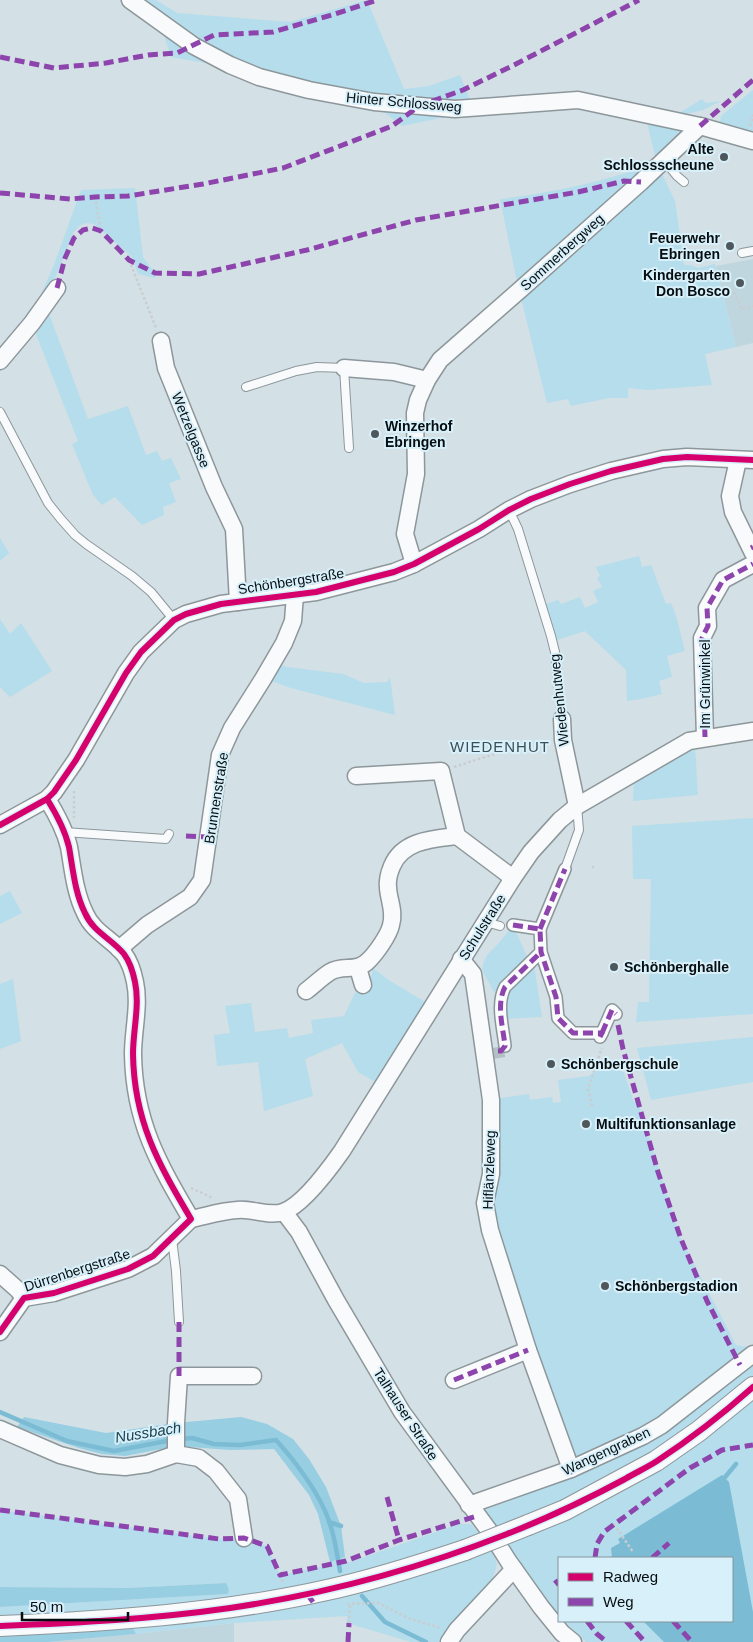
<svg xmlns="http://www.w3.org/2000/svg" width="753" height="1642" font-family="Arial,sans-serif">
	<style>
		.built { fill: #bfd6df }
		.green { fill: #b5ddec }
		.forest { fill: #98cee2 }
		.water { fill: #7bbcd4 }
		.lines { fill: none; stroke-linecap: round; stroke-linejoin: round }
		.stream { stroke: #7bbcd4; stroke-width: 4.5 }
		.pedestrian-tunnel { stroke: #b4c0c5; stroke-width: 11; stroke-dasharray: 11 5.5; stroke-linecap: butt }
		.service-casing { stroke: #8d979b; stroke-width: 10 }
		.pedestrian-casing { stroke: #8d979b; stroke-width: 14 }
		.minor-casing { stroke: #8d979b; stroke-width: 19 }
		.tertiary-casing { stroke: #8d979b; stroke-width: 22 }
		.path { stroke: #cacdcf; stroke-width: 2.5; stroke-dasharray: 2.5 2.5; stroke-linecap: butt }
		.service { stroke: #f8fafb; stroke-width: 8 }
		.pedestrian { stroke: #f8fafb; stroke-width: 11 }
		.minor { stroke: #f8fafb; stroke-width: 16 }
		.tertiary { stroke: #f8fafb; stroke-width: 20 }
		.tertiary-bridge-casing { stroke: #8d979b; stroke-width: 22; stroke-linecap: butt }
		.tertiary-bridge { stroke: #f8fafb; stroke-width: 20 }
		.quiet { stroke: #8e44ad; stroke-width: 5; stroke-dasharray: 10 5; stroke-linecap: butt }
		.cycleway-casing { stroke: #d8f0fa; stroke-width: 9 }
		.cycleway { stroke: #d6006c; stroke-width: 6 }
		.poi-dot { fill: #4e585c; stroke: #d8f0fa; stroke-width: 2 }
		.labels { text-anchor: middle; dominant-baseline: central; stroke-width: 4; stroke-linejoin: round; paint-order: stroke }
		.street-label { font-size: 14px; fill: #070e12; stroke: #d8f0fa }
		.poi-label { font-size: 14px; font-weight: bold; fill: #070e12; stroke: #d8f0fa; text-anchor: start }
		.neighbourhood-label { font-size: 15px; letter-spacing: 1px; fill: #3a4f57; stroke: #d8f0fa }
		.water-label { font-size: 15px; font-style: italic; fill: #1a414f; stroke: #d8f0fa }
	</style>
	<rect width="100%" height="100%" fill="#d3e0e5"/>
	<g class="built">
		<path d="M753 259V343L736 347 716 266Z"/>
		<path d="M234 1623V1642H48L136 1634Z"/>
	</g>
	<g class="green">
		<path d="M128 0H156L177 13 290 22 367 0 404 89 429 86 460 75 476 115 445 117 402 126 380 109 235 73 206 63 171 57 164 36 124 3Z"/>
		<path d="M753 90V133L722 124 720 122 721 116Z"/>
		<path d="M702 99 706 103 721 101 703 110 682 115 684 132 661 172 675 201 684 265H691L693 266 698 268 715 264 736 347 705 354 712 385 648 390 628 388V398H609L571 406 568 399 547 403 517 282 500 199C534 195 566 189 598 181 618 175 638 171 656 160L644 109 676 115Z"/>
		<path d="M135 188 143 257 155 273V278L138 274 132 257 94 224 86 223 79 226 73 233 51 288 42 292 54 265 81 190Z"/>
		<path d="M48 311 88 419 128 406 146 455 157 451 162 461 171 458 181 479 169 483 176 502 163 507 164 515 142 525 115 497 102 505 93 495 72 444 78 441 34 329Z"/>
		<path d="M0 538 9 553 0 561Z"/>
		<path d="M639 556 642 567 651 565 666 604 671 603C678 618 680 634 685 651L667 656 672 677 659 681 662 694 641 699 627 701 626 670 585 631 557 640 546 604 558 600 561 604 580 597 585 608 598 602 593 591 602 587 597 578 600 576 596 567Z"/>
		<path d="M0 619 10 634 21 623 52 671 10 697 0 687Z"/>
		<path d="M275 663 287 667 343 674 364 683 387 682 390 677 395 715 291 688 271 681Z"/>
		<path d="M695 746 698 795 633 801 634 780Z"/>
		<path d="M753 818V1014L636 1022 638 1002H649L651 879H633L632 826Z"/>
		<path d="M10 891 22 913 0 924V896Z"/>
		<path d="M513 925 528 959 495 994 482 970 484 961 487 955 499 943Z"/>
		<path d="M534 964 542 1017 505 1019 508 992Z"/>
		<path d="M373 968 390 981 432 1006 382 1086 358 1072 342 1043 305 1059 313 1096 264 1111 258 1062 217 1066 214 1035 230 1033 225 1006 251 1003 255 1032 287 1028 289 1038 313 1033 311 1020 344 1016 355 993 369 987Z"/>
		<path d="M13 979 21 1041 0 1049V984Z"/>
		<path d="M753 1037V1082L651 1100 637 1048Z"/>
		<path d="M613 1066 624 1073 634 1102H638L681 1239 736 1345 748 1347 753 1345V1642H586L564 1621H732V1558H559V1615C530 1583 510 1544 484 1510L579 1474 575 1457 513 1285 490 1210 495 1099 529 1094 530 1100 552 1097 553 1103 561 1102 558 1080 589 1076 594 1072Z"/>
		<path d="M0 1510 219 1539 244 1538 267 1546 280 1575 330 1565V1562L345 1557 347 1563 459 1524H471L492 1549 497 1564 493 1578 441 1642H411L347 1623V1616L234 1623 136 1634 132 1628 0 1635V1607L227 1594 229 1590 225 1583 128 1588 0 1587Z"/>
	</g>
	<g class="forest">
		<path d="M24 1417 106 1433 176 1423 241 1417 267 1424 293 1439 309 1459 326 1487 341 1526 345 1557 330 1562 318 1514 309 1495 274 1449 230 1450 176 1446 125 1456 102 1454 79 1448 17 1427Z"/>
		<path d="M226 1583 229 1590 228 1594 0 1607V1587L128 1588Z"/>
		<path d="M133 1628 136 1634 48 1642H0V1635Z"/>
	</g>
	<path class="water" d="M722 1475 729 1482 753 1612V1642H664L643 1621H732V1558H612L611 1548 620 1543 618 1539Z"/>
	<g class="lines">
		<g class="stream">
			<path d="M0 1412 67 1441 114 1451 172 1440"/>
			<path d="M180 1439 192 1438 214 1444 240 1445 276 1440C295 1461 320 1494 329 1521 335 1537 337 1555 340 1571"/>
			<path d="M721 1482 736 1464"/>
			<path d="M329 1522 341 1526"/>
			<path d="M362 1596 385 1622 426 1642"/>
		</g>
		<path class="pedestrian-tunnel" d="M498 1047 500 1059"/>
		<g class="service-casing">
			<g id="service">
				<path d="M664 160 677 176 684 182"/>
				<path d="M742 253 753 251"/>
				<path d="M246 387 296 371 317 367 344 368 349 448"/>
				<path d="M0 412 48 503 60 518 75 535 86 544 132 576 151 592 174 620"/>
				<path d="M509 510 518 529 551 636 555 652 562 719"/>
				<path d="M64 832 166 839 169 834"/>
				<path d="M565 869 579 830 577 806"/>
				<path d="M486 922 500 926"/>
				<path d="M172 1239 176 1271 179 1322"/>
			</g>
		</g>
		<g class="pedestrian-casing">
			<g id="pedestrian">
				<path d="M513 925 540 929 541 952 556 997 558 1018 573 1033H602L600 1037"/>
				<path d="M540 929 565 869"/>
				<path d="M602 1033 612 1010 616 1014"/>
				<path d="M505 1046C503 1027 496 1004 505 987L541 952"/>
			</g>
		</g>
		<g class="minor-casing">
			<g id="minor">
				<path d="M130 0 194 46 230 65 259 77 309 90 374 102 455 109 578 100 700 126 753 141"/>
				<path d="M161 341 166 368 214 487 234 529 238 602"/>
				<path d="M0 361 32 323 57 288"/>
				<path d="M344 368 394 372 427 380"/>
				<path d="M738 460 730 496 733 512 753 553"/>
				<path d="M414 564 405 534 416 474 415 413 418 400 427 380 440 360 521 289 641 182 700 126"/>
				<path d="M562 719 563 740 577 806"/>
				<path d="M705 737 702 638 708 626 707 608 723 580 753 564"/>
				<path d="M356 776 441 771 457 836 513 878"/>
				<path d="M47 799C57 815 65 830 69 847 73 870 75 893 85 913 93 932 112 939 124 954 130 962 133 972 135 982 140 1005 133 1030 133 1054 134 1121 158 1163 191 1219"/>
				<path d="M0 825 47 799 54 792 76 760 126 673 141 652 174 620 186 614 221 604 316 592 394 572 414 564 479 529 509 510 531 499 570 484 611 471 663 459 687 457 753 460"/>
				<path d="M119 949 147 925 190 897 202 880 220 755 232 728 263 679 284 643 293 621 295 595"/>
				<path d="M461 959 473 974 491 1100V1174L485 1203 490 1230 528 1350 571 1469"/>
				<path d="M358 968 363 985"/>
				<path d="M306 991C314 985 322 977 330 972 343 964 357 973 369 960 376 953 389 935 391 925 395 912 389 901 388 888 387 880 389 873 392 866 403 840 433 839 457 836"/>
				<path d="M284 1212 299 1232 336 1300 402 1412 490 1532 509 1562 541 1607 562 1633 573 1642"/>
				<path d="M191 1219C206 1216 221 1211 237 1210 252 1208 268 1217 283 1212 303 1205 330 1168 342 1151L513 878 531 852 560 820 577 806 689 741 753 731"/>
				<path d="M0 1274 18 1290 24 1298"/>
				<path d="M0 1332 24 1298 54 1293 128 1269 153 1256 191 1219"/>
				<path d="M454 1380 528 1350"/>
				<path d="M0 1429 60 1455 99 1465 125 1467 147 1464 176 1454 199 1458 216 1471 238 1499 244 1538"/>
				<path d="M176 1454V1423L179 1376H253"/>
				<path d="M469 1505 571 1469 643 1436 662 1425 753 1354"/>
				<path d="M449 1642 457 1630 514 1569"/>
			</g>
		</g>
		<g class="tertiary-casing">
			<g id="tertiary">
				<path d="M528 1525 565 1510 656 1461 699 1431 753 1387"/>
				<path d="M0 1626C110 1621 220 1614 327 1590 374 1580 420 1565 465 1550"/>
			</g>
		</g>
		<g class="path">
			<path d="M750 126 753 115"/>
			<path d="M95 197 101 231"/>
			<path d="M703 234 704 242"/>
			<path d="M129 260 156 328"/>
			<path d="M734 292 741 309 753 306"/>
			<path d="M454 767 529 743 548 742"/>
			<path d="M74 791V818"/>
			<path d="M592 867H594"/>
			<path d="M592 1106 588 1089 602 1048"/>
			<path d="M191 1188 213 1198"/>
			<path d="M614 1524 633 1552"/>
			<path d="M280 1575 283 1583"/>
			<path d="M347 1604 378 1603 410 1619 441 1628"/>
			<path d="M349 1623 350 1604"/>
		</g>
		<use href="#service" class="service"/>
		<use href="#pedestrian" class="pedestrian"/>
		<use href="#minor" class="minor"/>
		<use href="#tertiary" class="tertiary"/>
		<g class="tertiary-bridge-casing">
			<path id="tertiary-bridge" d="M465 1550 528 1525"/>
		</g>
		<use href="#tertiary-bridge" class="tertiary-bridge"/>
		<g class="quiet">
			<path d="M0 57 54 68 106 63 148 55 177 53 214 35 273 32 335 14 377 0"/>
			<path d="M700 126 753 80"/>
			<path d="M0 193 70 199 95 197 128 196 203 184 283 168 392 126 419 106 463 90 516 64 639 0"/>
			<path d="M57 288 65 258 74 238 83 230 92 228 101 231 129 260 155 273 199 274 307 250 416 220 578 192 624 181 641 182"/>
			<path d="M751 548 753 547"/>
			<path d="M705 737 702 638 708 626 707 608 723 580 753 564"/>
			<path d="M186 836 209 837"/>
			<path d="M513 925 540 929 541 952 556 997 558 1018 573 1033H602L600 1037"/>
			<path d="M540 929 565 869"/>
			<path d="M618 1025 623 1049 658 1172 681 1239 707 1301 740 1365"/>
			<path d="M602 1033 612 1010 616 1014"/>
			<path d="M498 1051H501L505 1046C503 1027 496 1004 505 987L541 952"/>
			<path d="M179 1322V1376"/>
			<path d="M454 1380 528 1350"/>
			<path d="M570 1474 571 1469"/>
			<path d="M387 1497 399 1540"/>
			<path d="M0 1510 219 1539 244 1538 267 1546 280 1575 346 1561 399 1540 477 1516"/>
			<path d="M595 1558 597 1544 604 1532 690 1468 710 1457 722 1450 753 1445"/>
			<path d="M652 1558 669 1543"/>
			<path d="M555 1580 559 1585"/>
			<path d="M307 1594 316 1606"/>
			<path d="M587 1621 597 1634 607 1642"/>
			<path d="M626 1621 645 1642"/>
			<path d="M673 1621 692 1642"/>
			<path d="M348 1642 349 1623"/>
		</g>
		<g class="cycleway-casing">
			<g id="cycleway">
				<path d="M0 825 47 799 54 792 76 760 126 673 141 652 174 620 186 614 221 604 316 592 394 572 414 564 479 529 509 510 531 499 570 484 611 471 663 459 687 457 753 460"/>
				<path d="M0 1332 24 1298 54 1293 128 1269 153 1256 191 1219C158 1163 134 1121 133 1054 133 1030 140 1005 135 982 133 972 130 962 124 954 112 939 93 932 85 913 75 893 73 870 69 847 65 830 57 815 47 799"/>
				<path d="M0 1626C77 1623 154 1619 230 1608 325 1594 418 1569 507 1534 548 1518 586 1500 625 1479 635 1473 646 1468 657 1461 689 1440 724 1413 753 1387"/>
			</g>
		</g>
		<use href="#cycleway" class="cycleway"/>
	</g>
	<g class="poi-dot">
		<circle cx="724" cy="157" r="5"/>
		<circle cx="730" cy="246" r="5"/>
		<circle cx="740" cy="283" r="5"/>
		<circle cx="375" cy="434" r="5"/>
		<circle cx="614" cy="967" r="5"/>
		<circle cx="551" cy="1064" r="5"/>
		<circle cx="586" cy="1124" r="5"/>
		<circle cx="605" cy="1286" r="5"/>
	</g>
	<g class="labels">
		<g class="street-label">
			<text transform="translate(404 102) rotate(5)">Hinter Schlossweg</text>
			<text transform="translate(562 252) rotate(-42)">Sommerbergweg</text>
			<text transform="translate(191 430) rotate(68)">Wetzelgasse</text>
			<text transform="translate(291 581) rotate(-9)">Schönbergstraße</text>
			<text transform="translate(705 684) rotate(-90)">Im Grünwinkel</text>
			<text transform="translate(559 700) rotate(-96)">Wiedenhutweg</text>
			<text transform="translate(216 798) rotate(-81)">Brunnenstraße</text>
			<text transform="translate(482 927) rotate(-58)">Schulstraße</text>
			<text transform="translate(489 1170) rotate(-88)">Hiflänzleweg</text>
			<text transform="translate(77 1270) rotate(-18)">Dürrenbergstraße</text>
			<text transform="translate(406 1414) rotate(57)">Talhauser Straße</text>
			<text transform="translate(606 1451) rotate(-25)">Wangengraben</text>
		</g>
		<g class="poi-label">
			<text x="714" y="149" text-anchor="end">Alte<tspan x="714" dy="16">Schlossscheune</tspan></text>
			<text x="720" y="238" text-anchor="end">Feuerwehr<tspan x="720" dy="16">Ebringen</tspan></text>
			<text x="730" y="275" text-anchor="end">Kindergarten<tspan x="730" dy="16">Don Bosco</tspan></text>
			<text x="385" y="426">Winzerhof<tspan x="385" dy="16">Ebringen</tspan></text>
			<text x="624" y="967">Schönberghalle</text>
			<text x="561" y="1064">Schönbergschule</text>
			<text x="596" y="1124">Multifunktionsanlage</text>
			<text x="615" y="1286">Schönbergstadion</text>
		</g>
		<g class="neighbourhood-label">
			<text x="500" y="746">WIEDENHUT</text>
		</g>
		<g class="water-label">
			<text transform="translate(148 1432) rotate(-9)">Nussbach</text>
		</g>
	</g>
	<rect x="558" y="1557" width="175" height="65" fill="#d8f0fa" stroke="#84969d"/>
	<rect x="568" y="1573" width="25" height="8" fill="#d6006c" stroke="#84969d"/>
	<text x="603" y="1582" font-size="15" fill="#070e12">Radweg</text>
	<rect x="568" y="1598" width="25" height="8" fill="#8e44ad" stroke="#84969d"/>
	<text x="603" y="1607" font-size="15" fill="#070e12">Weg</text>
	<path d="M22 1612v8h106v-8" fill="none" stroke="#070e12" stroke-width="2.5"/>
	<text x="30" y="1612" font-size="15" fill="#070e12" stroke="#d8f0fa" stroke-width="4" paint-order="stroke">50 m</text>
</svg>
